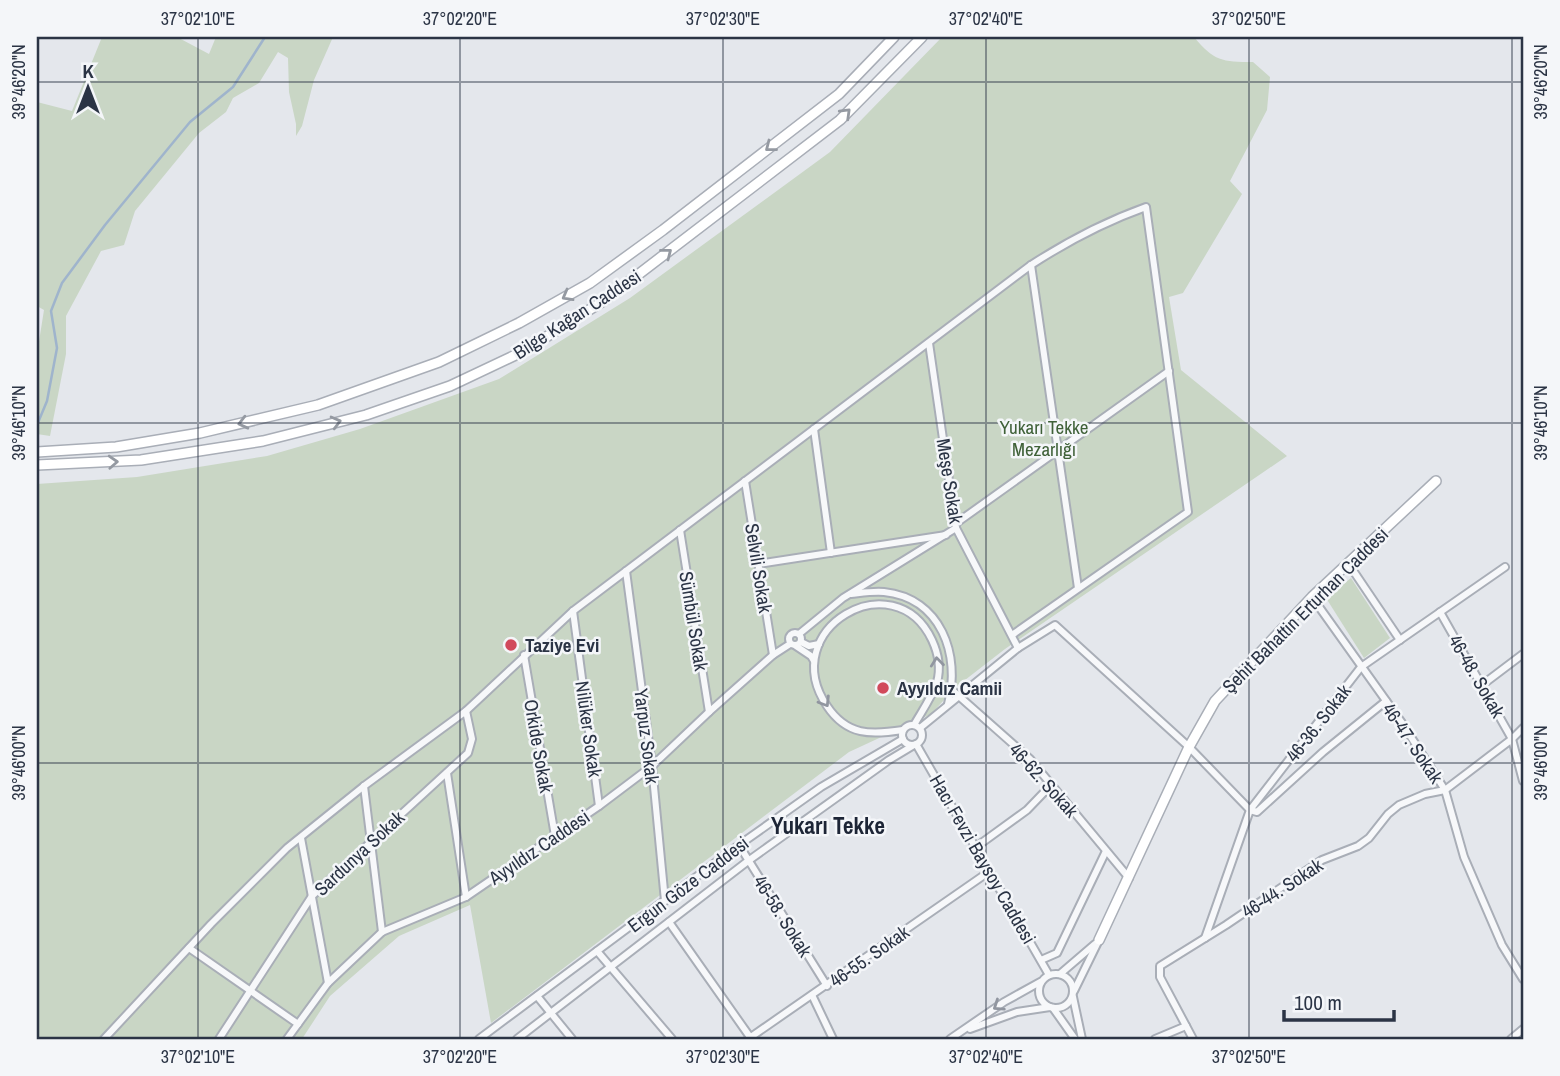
<svg xmlns="http://www.w3.org/2000/svg" width="1560" height="1076" font-family="'Archivo Narrow',sans-serif">
	<style>
		.green { fill: #c9d6c5 }
		.lines { fill: none; stroke-linecap: round; stroke-linejoin: round }
		.stream { stroke: #9fb4cc; stroke-width: 2.5 }
		.street-casing { stroke: #a9aeb7; stroke-width: 10 }
		.secondary-casing { stroke: #a9aeb7; stroke-width: 12 }
		.street { stroke: #f7f8fa; stroke-width: 6 }
		.secondary { stroke: #fff; stroke-width: 9 }
		.oneway { stroke: #959aa2 }
		.oneway2 { stroke: #9196a0 }
		.ticks { fill: none; stroke: #2b3445; stroke-width: 2; stroke-opacity: 0.45 }
		.poi-dot { fill: #d1495b; stroke: #f4f6f9; stroke-width: 2.5 }
		.labels { text-anchor: middle; dominant-baseline: central; stroke-width: 5; stroke-linejoin: round; paint-order: stroke }
		.street-label { font-size: 19px; fill: #2b3445; stroke: #f4f6f9 }
		.park-label { font-size: 19px; fill: #3f6138; stroke: #f4f6f9 }
		.poi-label { font-size: 19px; font-weight: bold; fill: #2b3445; stroke: #f4f6f9; text-anchor: start }
		.quarter-label { font-size: 23px; font-weight: bold; fill: #1d2536; stroke: #f4f6f9 }
		.neatline { fill: none; stroke: #2b3445; stroke-width: 2.5 }
		.ticks-label { font-size: 18px; text-anchor: middle; fill: #2b3445 }
	</style>
	<rect width="100%" height="100%" fill="#e4e7ec"/>
	<g class="green">
		<path d="M102 37H177L209 54 216 37H333L314 80 302 126 296 136V124L289 92 288 58 278 52 259 83 233 98 226 112 199 133 135 211 124 245 101 251 66 316V354L50 436 37 434V354L44 310 37 306V102L72 111Z"/>
		<path d="M942 37H1194C1214 61 1222 62 1253 62L1270 77 1267 110 1230 181 1242 194 1183 293 1169 297 1181 370 1287 456 1005 649 956 687 931 714 849 752 491 1023 470 905 399 936 330 996 302 1039H37V484L137 477 267 456 360 429 499 379 630 298 830 152Z"/>
		<path d="M1351 578 1390 638 1364 658 1326 598Z"/>
	</g>
	<g class="lines">
		<path class="stream" d="M37 425 47 401 57 348 51 311 62 283 105 225 190 122 233 87 265 37"/>
		<g class="street-casing">
			<g id="street">
				<path d="M1031 265 1078 588"/>
				<path d="M929 343 956 528 1018 648"/>
				<path d="M814 429 831 553"/>
				<path d="M745 481 773 655"/>
				<path d="M955 524 1169 371"/>
				<path d="M680 530 709 712"/>
				<path d="M1348 563 1400 640"/>
				<path d="M758 564 946 535"/>
				<path d="M626 571 652 766 665 901"/>
				<path d="M851 594C861 593 873 591 884 592 941 598 961 655 948 704"/>
				<path d="M1312 597 1402 723 1445 790 1464 857 1502 945 1523 979"/>
				<path d="M573 611 599 806"/>
				<path d="M1440 612 1512 739 1523 781"/>
				<circle cx="795" cy="639" r="6"/>
				<path d="M799 634 843 598 956 528"/>
				<path d="M801 642 809 646 819 644"/>
				<path d="M796 646 811 656 814 661"/>
				<path d="M524 655 555 836"/>
				<path d="M1482 685 1523 654"/>
				<path d="M952 690 1030 759 1129 878"/>
				<circle cx="912" cy="735" r="10"/>
				<path d="M920 728 1018 648 1055 625 1189 747 1250 810 1257 812 1323 752 1386 701"/>
				<path d="M903 730C871 735 847 736 827 706 775 629 894 560 932 640 938 653 941 668 937 682 932 697 922 711 914 725"/>
				<path d="M916 744 1049 975"/>
				<path d="M447 773 466 897"/>
				<path d="M364 786 382 932"/>
				<path d="M301 838 328 983"/>
				<path d="M739 845 827 986"/>
				<path d="M976 847 1027 810 1051 785"/>
				<path d="M669 922 750 1037"/>
				<path d="M1205 938 1250 810 1361 667 1505 567"/>
				<path d="M189 948 298 1024"/>
				<path d="M597 951 672 1039"/>
				<path d="M1041 960 1057 953 1106 851"/>
				<circle cx="1056" cy="991" r="17"/>
				<path d="M1060 974 1095 944"/>
				<path d="M1074 991 1099 940"/>
				<path d="M812 995 833 1039"/>
				<path d="M537 996 572 1039"/>
				<path d="M1073 997 1082 1039"/>
				<path d="M1053 1008 1075 1039"/>
				<path d="M970 1029 1017 1012 1050 1007"/>
				<path d="M104 1039 211 924 287 848 364 786 466 711 573 611 1031 265C1068 241 1104 222 1146 207L1188 512 1012 635"/>
				<path d="M219 1039 312 896 468 753 472 739 466 711"/>
				<path d="M287 1039 328 983 382 932 466 897 599 806 652 766 709 712 773 655 790 644"/>
				<path d="M479 1039 739 845 821 787 903 739"/>
				<path d="M517 1039 748 861 889 760 914 745"/>
				<path d="M748 1039 990 871"/>
				<path d="M950 1039 1004 1002 1040 982"/>
				<path d="M1155 1039 1186 1026"/>
				<path d="M1193 1039 1160 977V966L1226 925 1322 860 1358 846 1369 838 1388 814 1399 805 1425 794 1445 790 1512 739 1523 728"/>
				<path d="M1511 1039 1523 1029"/>
			</g>
		</g>
		<g class="secondary-casing">
			<g id="secondary">
				<path d="M37 452 116 447 200 433 318 405 439 362 519 323 590 283 663 230 839 94 894 37"/>
				<path d="M37 465 141 460 263 441 366 415 450 386 524 351 605 300 840 120 922 37"/>
				<path d="M1099 940 1189 747 1215 701 1312 597 1436 481"/>
			</g>
		</g>
		<use href="#street" class="street"/>
		<use href="#secondary" class="secondary"/>
	</g>
	<defs><path id="oneway-chevron" d="M-2-3.5L2.5 0L-2 3.5" fill="none" stroke-width="1.6" stroke-linecap="round" stroke-linejoin="round" transform="scale(1.75)"/></defs>
	<g class="oneway">
		<use href="#oneway-chevron" transform="translate(846 113) rotate(-44)"/>
		<use href="#oneway-chevron" transform="translate(770 147) rotate(142)"/>
		<use href="#oneway-chevron" transform="translate(667 253) rotate(-38)"/>
		<use href="#oneway-chevron" transform="translate(567 296) rotate(151)"/>
		<use href="#oneway-chevron" transform="translate(336 422) rotate(-15)"/>
		<use href="#oneway-chevron" transform="translate(243 423) rotate(166)"/>
		<use href="#oneway-chevron" transform="translate(113 462) rotate(-3)"/>
	</g>
	<g class="oneway2">
		<use href="#oneway-chevron" transform="translate(937 662) rotate(-96)"/>
		<use href="#oneway-chevron" transform="translate(825 702) rotate(58)"/>
		<use href="#oneway-chevron" transform="translate(998 1006) rotate(146)"/>
	</g>
	<path class="ticks" d="M198 37V1039M460 37V1039M723 37V1039M986 37V1039M1249 37V1039M1512 37V1039M37 82H1523M37 423H1523M37 763H1523"/>
	<g class="poi-dot">
		<circle cx="511" cy="645" r="7"/>
		<circle cx="883" cy="688" r="7"/>
	</g>
	<g class="labels">
		<g class="street-label">
			<text transform="translate(577 314) rotate(-33)">Bilge Kağan Caddesi</text>
			<text transform="translate(950 481) rotate(81)">Meşe Sokak</text>
			<text transform="translate(759 568) rotate(81)">Selvili Sokak</text>
			<text transform="translate(1305 610) rotate(-45)">Şehit Bahattin Erturhan Caddesi</text>
			<text transform="translate(694 621) rotate(81)">Sümbül Sokak</text>
			<text transform="translate(1477 676) rotate(60)">46-48. Sokak</text>
			<text transform="translate(1318 723) rotate(-52)">46-36. Sokak</text>
			<text transform="translate(589 729) rotate(82)">Nilüker Sokak</text>
			<text transform="translate(647 736) rotate(83)">Yarpuz Sokak</text>
			<text transform="translate(1413 743) rotate(56)">46-47. Sokak</text>
			<text transform="translate(539 746) rotate(80)">Orkide Sokak</text>
			<text transform="translate(1044 780) rotate(48)">46-62. Sokak</text>
			<text transform="translate(539 847) rotate(-34)">Ayyıldız Caddesi</text>
			<text transform="translate(359 853) rotate(-43)">Sardunya Sokak</text>
			<text transform="translate(983 859) rotate(60)">Hacı Fevzi Baysoy Caddesi</text>
			<text transform="translate(688 884) rotate(-37)">Ergun Göze Caddesi</text>
			<text transform="translate(1282 888) rotate(-33)">46-44. Sokak</text>
			<text transform="translate(783 916) rotate(58)">46-58. Sokak</text>
			<text transform="translate(869 956) rotate(-35)">46-55. Sokak</text>
		</g>
		<g class="park-label">
			<text x="1044" y="427">Yukarı Tekke<tspan x="1044" dy="22">Mezarlığı</tspan></text>
		</g>
		<g class="poi-label">
			<text x="525" y="645">Taziye Evi</text>
			<text x="897" y="688">Ayyıldız Camii</text>
		</g>
		<g class="quarter-label">
			<text x="828" y="825">Yukarı Tekke</text>
		</g>
	</g>
	<rect width="1560" height="1076" fill="none" stroke="#f4f6f9" stroke-width="77"/>
	<g transform="translate(88 88)" stroke="#f4f6f9" stroke-width="5" paint-order="stroke">
	<path d="M0-5L12 26L0 18L-12 26Z" fill="#2b3445"/>
	<text y="-10" font-size="19" font-weight="bold" text-anchor="middle" fill="#2b3445">K</text>
	</g>
	<path d="M1284 1010v10h110v-10" fill="none" stroke="#2b3445" stroke-width="3.5"/>
	<text x="1294" y="1010" font-size="21" fill="#2b3445" stroke="#f4f6f9" stroke-width="5" paint-order="stroke">100 m</text>
	<rect x="38" y="38" width="1484" height="1000" class="neatline"/>
	<g class="ticks-label">
		<text x="198" y="25">37°02'10"E</text>
		<text x="460" y="25">37°02'20"E</text>
		<text x="723" y="25">37°02'30"E</text>
		<text x="986" y="25">37°02'40"E</text>
		<text x="1249" y="25">37°02'50"E</text>
		<text transform="translate(19 82) rotate(-90)" y="6">39°46'20"N</text>
		<text transform="translate(1541 82) rotate(-90)" y="6">39°46'20"N</text>
		<text transform="translate(19 423) rotate(-90)" y="6">39°46'10"N</text>
		<text transform="translate(1541 423) rotate(-90)" y="6">39°46'10"N</text>
		<text transform="translate(19 763) rotate(-90)" y="6">39°46'00"N</text>
		<text transform="translate(1541 763) rotate(-90)" y="6">39°46'00"N</text>
		<text x="198" y="1063">37°02'10"E</text>
		<text x="460" y="1063">37°02'20"E</text>
		<text x="723" y="1063">37°02'30"E</text>
		<text x="986" y="1063">37°02'40"E</text>
		<text x="1249" y="1063">37°02'50"E</text>
	</g>
</svg>
